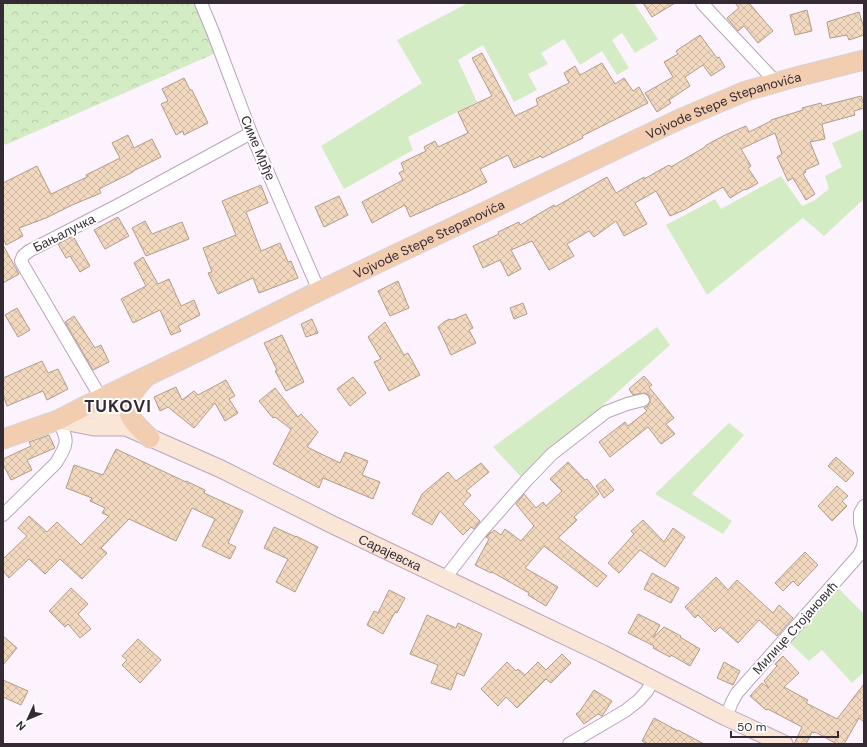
<svg xmlns="http://www.w3.org/2000/svg" width="867" height="747" font-family="'DM Sans',sans-serif">
	<style>
		.green { fill: #d4ecc4 }
		.forest { fill: url(#forest-crowns) }
		.building { fill: url(#building-cross-hatch); stroke: #b39c84 }
		.lines { fill: none; stroke-linecap: round; stroke-linejoin: round }
		.minor-casing { stroke: #bba4bd; stroke-width: 14 }
		.secondary-casing { stroke: #bba4bd; stroke-width: 19 }
		.primary-casing { stroke: #d6d4d6; stroke-width: 21 }
		.minor { stroke: #fff; stroke-width: 12 }
		.secondary { stroke: #f9e6d7; stroke-width: 17 }
		.primary { stroke: #f2cdb0; stroke-width: 19 }
		.labels { text-anchor: middle; dominant-baseline: central; stroke-width: 4; stroke-linejoin: round; paint-order: stroke }
		.street-label { font-size: 13px; fill: #332a34; stroke: #fff }
		.district-label { font-size: 17px; font-weight: bold; letter-spacing: 1px; fill: #332a34; stroke: #fff }
	</style>
	<defs>
		<pattern id="forest-crowns" width="20" height="18" patternUnits="userSpaceOnUse"><rect width="20" height="18" fill="#d4ecc4"/><path d="M2 6a3 3 0 1 1 6 0M12 15a3 3 0 1 1 6 0" fill="none" stroke="#b6cba9"/></pattern>
		<pattern id="building-cross-hatch" width="8" height="8" patternUnits="userSpaceOnUse"><rect width="8" height="8" fill="#f1d8bf"/><path d="M0 0l8 8M0 8l8-8" fill="none" stroke="#cfbaa5"/></pattern>
	</defs>
	<rect width="100%" height="100%" fill="#fdf3fe"/>
	<g class="green">
		<path d="M468 3H634L658 39 635 53 622 33 612 40 629 68 617 75 602 51 580 65 564 39 541 53 548 64 528 74 537 90 514 102 483 45 458 60 477 102 408 137 413 150 344 189 321 146 422 83 397 40Z"/>
		<path d="M864 129V199L824 236 803 218 707 295 666 225 715 199 721 209 781 176 802 206 815 200 829 189 825 176 842 167 832 143Z"/>
		<path d="M657 327 670 345 522 478 493 447Z"/>
		<path d="M729 423 744 435 692 494 732 521 723 534 655 494Z"/>
		<path d="M838 588 864 614V672L852 683 822 650 809 661 788 641Z"/>
	</g>
	<path class="forest" d="M3 3H197L216 53 5 145 3 140Z"/>
	<g class="building">
		<path d="M643 3H675L652 17Z"/>
		<path d="M735 3H749L773 31 758 43 744 26 738 31 727 18 739 8Z"/>
		<path d="M807 10 812 31 795 35 790 15Z"/>
		<path d="M859 12 864 28V35L849 40 847 35 830 38 827 22Z"/>
		<path d="M700 35 717 58 719 57 725 67 711 76 703 65 685 77 690 86 669 100 671 103 657 112 645 93 673 77 664 62 678 54 676 51Z"/>
		<path d="M482 53 515 116 538 105 536 99 569 83 564 73 575 66 580 75 602 63 615 84 624 78 633 91 639 87 648 103 582 136 583 138 542 158 541 156 514 168 508 155 480 169 487 182 467 192 432 207H433L410 217 405 205 372 223 362 202 403 180 399 173 404 170 401 163 426 151 424 147 435 141 438 147 468 133 458 112 492 96 472 58Z"/>
		<path d="M184 78 190 90H192L208 123 184 135 183 131 176 135 161 104 168 101 162 89Z"/>
		<path d="M861 96 864 104V108L854 111 855 115 822 124 825 139 810 142 819 164 805 170 806 172 803 174 815 194 806 200 793 178 788 181 777 157 782 154 775 133 741 149 751 166 748 168 758 183 746 190 745 189 730 198 723 187 684 210 670 216 656 191 635 203 647 224 624 236 616 221 594 237 589 231 567 244 574 256 549 270 532 241 511 250 521 269 508 276 500 260 483 268 473 246 499 234 498 232 519 222 520 225 554 205 555 207 607 177 616 193 644 177V179L669 165 671 167 705 147V146L710 143 725 135 746 126 749 132 771 121V120L803 110 802 108 821 103 822 106Z"/>
		<path d="M128 135 134 148 152 139 161 157 133 171V172L99 189 101 193 72 205 46 218 19 228 23 236 6 245 3 237V183L37 166 51 194 87 177 86 175 120 158 112 143Z"/>
		<path d="M261 185 268 203 246 212 261 251 280 243 288 262 291 261 298 278 259 293 253 278 218 294 208 273 212 272 203 248 236 235 222 201Z"/>
		<path d="M339 196 348 215 324 227 315 207Z"/>
		<path d="M118 217 129 236 105 249 94 230Z"/>
		<path d="M145 221 152 234 182 222 189 239 146 256 132 228Z"/>
		<path d="M73 236 90 266 80 272 70 256 66 258 58 244Z"/>
		<path d="M3 245 19 274 3 283Z"/>
		<path d="M143 257 158 284 169 279 181 306 194 300 200 315 178 326 181 331 171 335 160 310 133 323 121 299 146 286 134 263Z"/>
		<path d="M398 281 409 308 390 316 378 291Z"/>
		<path d="M523 303 527 314 514 319 510 308Z"/>
		<path d="M17 308 30 330 18 337 5 315Z"/>
		<path d="M466 314 473 328 469 330 476 343 451 355 438 327 444 322 449 319 452 320Z"/>
		<path d="M74 316 95 348 101 345 109 362 93 370 65 322Z"/>
		<path d="M312 319 318 333 306 337 301 324Z"/>
		<path d="M385 322 404 355 408 353 420 375 389 391 374 362 381 359 368 337Z"/>
		<path d="M282 335 304 382 286 391 275 371 277 370 264 343Z"/>
		<path d="M42 361 48 373 58 369 68 389 47 400 43 391 7 406 3 395V378Z"/>
		<path d="M644 376 652 385 649 387 674 418 666 424 675 434 661 444 648 427 610 457 599 442 625 422 628 426 647 411 644 408 648 406 650 402V399L649 395 645 393 633 395 629 389Z"/>
		<path d="M353 377 366 393 350 406 337 389Z"/>
		<path d="M226 380 235 396 229 399 238 413 225 421 215 403 194 428 168 407 160 411 154 397 176 387 182 400 194 391 198 395Z"/>
		<path d="M275 388 298 417 301 414 318 432 307 447 340 463 345 452 368 461 362 475 380 482 373 499 323 478 319 488 273 464 291 429 275 417 273 418 259 401Z"/>
		<path d="M49 435 55 448 27 460 32 470 11 480 3 464V459L31 446 29 442Z"/>
		<path d="M116 449 186 482V481L205 490 204 493 243 511 228 543 236 547 230 559 202 546 215 519 192 508 176 541 129 519 101 548 107 553 82 579 60 559 45 574 29 559 9 578 3 571V559L27 536 18 528 29 516 47 532 57 522 81 545 109 516 102 513 105 508 90 501 92 498 66 488 74 465 103 475Z"/>
		<path d="M836 457 854 473 846 482 828 466Z"/>
		<path d="M568 462 585 480 587 479 599 494 574 517 577 520 558 538 607 576 597 587 544 546 525 568 558 587 546 606 528 595 529 593 492 572 491 573 475 565 489 539 486 537 491 532 492 533 494 530 501 535 505 529 521 541 534 526 516 504 524 494 536 508 543 502 546 506 562 491 550 479Z"/>
		<path d="M481 463 489 472 466 491 471 495 463 504 480 521 474 529 471 527 463 535 440 511 432 525 412 514 422 494 448 472 456 481Z"/>
		<path d="M605 479 614 490 604 498 596 486Z"/>
		<path d="M837 486 848 496 842 501 847 506 832 521 818 506Z"/>
		<path d="M643 520 664 542 673 528 685 537 665 567 640 550 619 573 608 563 634 534 631 531Z"/>
		<path d="M274 527 296 537V536L318 547 295 592 276 582 288 559 264 548Z"/>
		<path d="M805 552 818 565 798 586 793 581 783 591 775 583Z"/>
		<path d="M652 573 679 588 671 603 644 589Z"/>
		<path d="M716 577 728 590 737 580 773 613 779 605 793 618 777 636 759 620 738 643 720 627 715 632 698 615 695 618 685 607Z"/>
		<path d="M71 588 88 604 78 614 91 629 80 638 68 624 65 627 49 611Z"/>
		<path d="M389 590 405 598 397 613 395 612 383 634 367 625 374 611 378 613Z"/>
		<path d="M638 614 660 625 653 638 664 627 681 636 680 637 700 649 690 666 671 655 670 657 653 648 654 646 628 633Z"/>
		<path d="M427 615 456 628 458 623 482 634 464 676 457 673 451 690 431 683 438 665 410 654Z"/>
		<path d="M3 636 17 648 3 665Z"/>
		<path d="M138 639 161 660 140 683 122 665 127 660 122 656Z"/>
		<path d="M562 654 571 663 551 683 546 679 517 708 506 697 498 706 481 689 507 662 516 671 518 669 525 675 538 662 546 670Z"/>
		<path d="M783 656 799 673 784 687 808 700 806 703 837 719 864 684V722L859 718 844 744H837L815 732 814 733 812 732 806 744H794L802 727 768 709 766 710 750 696 762 683 769 688 764 681 777 666 775 664Z"/>
		<path d="M724 662 740 671 733 685 717 678Z"/>
		<path d="M3 680 28 691 21 705 3 697Z"/>
		<path d="M594 690 612 701 602 716 598 714 584 724 576 714 580 711Z"/>
		<path d="M654 718 678 731V730L704 744H648L642 741Z"/>
	</g>
	<g class="lines">
		<g class="minor-casing">
			<g id="minor">
				<path d="M201 3 213 32 251 133 319 291"/>
				<path d="M702 3 711 13 776 82"/>
				<path d="M101 398 23 265 21 261 23 256 29 251 122 203 251 133"/>
				<path d="M864 506 860 513V523L864 539"/>
				<path d="M3 515 56 463C68 443 69 441 58 420"/>
				<path d="M445 578 480 533 526 481 552 454 606 412 627 404 643 400"/>
				<path d="M726 717 732 702 737 693 859 555 863 547 864 539"/>
				<path d="M569 744 625 711 639 700 647 691 653 680"/>
			</g>
		</g>
		<g class="secondary-casing">
			<g id="secondary">
				<path id="s1" d="M81 408 95 410 107 415 126 427 221 469 333 525 603 654 726 717 784 744"/>
				<path d="M58 420 94 427H126"/>
			</g>
		</g>
		<g class="primary-casing">
			<g id="primary">
				<path d="M144 379C119 406 125 415 150 438"/>
				<path id="s2" d="M3 439 58 420 81 408 203 349 319 291 680 119 746 91 796 77 864 60"/>
			</g>
		</g>
		<use href="#minor" class="minor"/>
		<use href="#secondary" class="secondary"/>
		<use href="#primary" class="primary"/>
	</g>
	<g class="labels">
		<g class="street-label">
			<text stroke="none"><textPath href="#s2" startOffset="795">Vojvode Stepe Stepanovića</textPath></text>
			<text transform="translate(258 148) rotate(67)">Симе Мрђе</text>
			<text transform="translate(64 233) rotate(-27)">Бањалучка</text>
			<text stroke="none"><textPath href="#s2" startOffset="471">Vojvode Stepe Stepanovića</textPath></text>
			<text stroke="none"><textPath href="#s1" startOffset="342">Сарајевска</textPath></text>
			<text transform="translate(795 628) rotate(-48)">Милице Стојановић</text>
		</g>
		<g class="district-label">
			<text x="118" y="406">TUKOVI</text>
		</g>
	</g>
	<rect width="867" height="747" fill="none" stroke="#332a34" stroke-width="8"/>
	<g transform="translate(28 719) rotate(226)" stroke="#ffffff" stroke-width="3" paint-order="stroke">
	<path d="M0-3L7 15L0 10L-7 15Z" fill="#332a34"/>
	<text y="-6" font-size="11" font-weight="bold" text-anchor="middle" fill="#332a34">N</text>
	</g>
	<path d="M731 731v6h107v-6" fill="none" stroke="#332a34" stroke-width="2"/>
	<text x="737" y="731" font-size="12" fill="#332a34" stroke="#ffffff" stroke-width="3" paint-order="stroke">50 m</text>
</svg>
